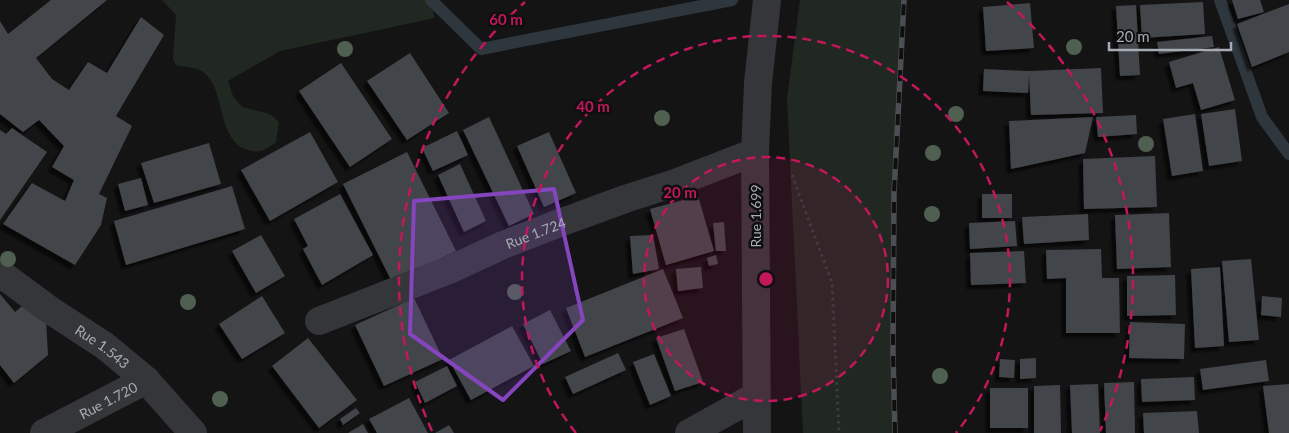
<svg xmlns="http://www.w3.org/2000/svg" width="1289" height="433" font-family="Lato,sans-serif">
	<style>
		.green { fill: #202821 }
		.lines { fill: none; stroke-linecap: round; stroke-linejoin: round }
		.stream { stroke: #2e373d; stroke-width: 12 }
		.building { fill: #434448; filter: url(#shadow) }
		.path { stroke: #3b3d41; stroke-width: 3; stroke-dasharray: 2.5 4; stroke-linecap: butt }
		.minor { stroke: #35363a; stroke-width: 28 }
		.rail-casing { stroke: #4c4e53; stroke-width: 5.5 }
		.rail { stroke: #0f0f10; stroke-width: 4; stroke-dasharray: 11; stroke-linecap: butt }
		.tree { fill: #4f6050 }
		.marked { fill: #8445bd; fill-opacity: 0.2; stroke: #8445bd; stroke-width: 4; stroke-linejoin: round }
		.ring { fill: none; stroke: #c2185b; stroke-width: 2.5; stroke-dasharray: 9 6 }
		.labels { text-anchor: middle; dominant-baseline: central; stroke-width: 5; stroke-linejoin: round; paint-order: stroke }
		.street-label { font-size: 14px; fill: #a6abb5; stroke: #0f0f10 }
		.centre { fill: #c2185b; stroke: #0f0f10; stroke-width: 2.5 }
		.ring-label { font-size: 15px; text-anchor: middle; font-weight: bold; fill: #c2185b; stroke: #0f0f10; stroke-width: 5; stroke-linejoin: round; paint-order: stroke }
	</style>
	<defs>
		<filter id="shadow"><feDropShadow dx="-4.5" dy="4.5" stdDeviation="1" flood-color="#0009"/></filter>
	</defs>
	<rect width="100%" height="100%" fill="#141415"/>
	<g class="green">
		<path d="M162 0H430L435 18 280 51 228 81 233 96 242 107 270 114 279 122 276 142C267 149 259 154 248 150 216 141 227 90 203 72 197 67 183 67 176 65L173 59 176 15Z"/>
		<path d="M800 0H904L894 193 893 352 895 433H803L787 98Z"/>
	</g>
	<g class="lines">
		<g class="stream">
			<path d="M431 0 481 49 732 0"/>
			<path d="M1220 0 1262 117 1289 154"/>
		</g>
	</g>
	<g class="building">
		<path d="M51 0H107L36 58 52 79 69 90 88 62 107 73 141 17 164 35 116 116 132 126 99 194 107 198 101 225 75 265 3 224 32 183 65 201 74 180 52 167 64 146 39 120 23 132 0 114V21L8 34Z"/>
		<path d="M1232 0H1260L1264 12 1238 19Z"/>
		<path d="M1203 2 1205 34 1142 38 1140 5Z"/>
		<path d="M1030 3 1034 48 986 51 983 7Z"/>
		<path d="M1289 4V52L1252 67 1237 24Z"/>
		<path d="M1136 5 1140 75 1120 76 1116 6Z"/>
		<path d="M1212 36 1214 47 1159 54 1157 42Z"/>
		<path d="M1219 47 1235 100 1201 110 1193 83 1176 88 1169 62Z"/>
		<path d="M410 53 449 113 407 140 367 81Z"/>
		<path d="M341 63 392 139 350 167 299 91Z"/>
		<path d="M1101 68 1103 113 1031 115 1029 75 1028 93 983 91 984 69 1029 71Z"/>
		<path d="M1235 109 1242 161 1209 166 1201 114Z"/>
		<path d="M1195 114 1203 171 1172 176 1163 119Z"/>
		<path d="M1136 115 1137 134 1098 137 1096 117Z"/>
		<path d="M489 117 534 214 509 226 463 130Z"/>
		<path d="M1093 117 1085 153 1011 169 1009 121Z"/>
		<path d="M12 128 47 152 0 220V130L6 134Z"/>
		<path d="M457 131 468 155 433 171 422 148Z"/>
		<path d="M310 132 338 182 270 221 241 170Z"/>
		<path d="M549 132 576 193 544 207 517 146Z"/>
		<path d="M209 143 221 184 154 203 141 163Z"/>
		<path d="M407 152 456 251 392 282 343 184Z"/>
		<path d="M1155 156 1157 207 1084 209 1083 159Z"/>
		<path d="M460 164 486 221 464 232 438 175Z"/>
		<path d="M141 178 148 205 125 211 118 184Z"/>
		<path d="M232 186 245 229 126 265 114 221Z"/>
		<path d="M340 194 373 255 322 285 303 249 308 246 294 219Z"/>
		<rect x="982" y="194" width="30" height="24"/>
		<path d="M698 196 714 251 666 265 650 209Z"/>
		<path d="M1169 213 1171 267 1117 269 1115 215Z"/>
		<path d="M1088 214 1089 240 1024 244 1022 217Z"/>
		<path d="M1015 221 1017 246 970 249 969 223Z"/>
		<path d="M724 222 726 251H716L713 223Z"/>
		<path d="M261 235 285 276 256 293 232 251Z"/>
		<path d="M653 235 659 269 633 274 630 236Z"/>
		<path d="M1101 249 1102 278H1119L1120 333H1066V278L1047 279 1046 250Z"/>
		<path d="M1024 251 1026 283 971 285 970 253Z"/>
		<path d="M716 255 718 264 709 266 707 258Z"/>
		<path d="M1251 259 1259 340 1229 342 1222 261Z"/>
		<path d="M701 267 703 288 678 291 676 269Z"/>
		<path d="M1220 267 1224 346 1195 348 1191 269Z"/>
		<path d="M663 269 683 318 585 357 566 308Z"/>
		<path d="M1175 275 1176 315 1127 316V276Z"/>
		<path d="M0 294 15 312 27 302 46 319 48 355 14 383 0 365Z"/>
		<path d="M262 296 285 333 242 359 219 324Z"/>
		<path d="M1262 296 1282 298 1281 317 1261 315Z"/>
		<path d="M414 298 443 359 384 386 355 325Z"/>
		<path d="M550 310 571 351 543 364 523 324Z"/>
		<path d="M1130 322 1185 324 1184 359 1129 358Z"/>
		<path d="M512 326 534 366 471 400 449 360Z"/>
		<path d="M684 329 703 382 675 391 656 338Z"/>
		<path d="M308 338 357 400 319 428 272 366Z"/>
		<path d="M618 353 626 370 573 394 565 377Z"/>
		<path d="M654 354 671 396 650 405 633 362Z"/>
		<path d="M1036 358V378L1020 379V359Z"/>
		<path d="M1000 359 1015 360 1014 378 999 377Z"/>
		<path d="M1266 360 1269 381 1203 390 1200 369Z"/>
		<path d="M447 366 457 386 425 403 415 382Z"/>
		<path d="M1194 377 1195 400 1142 402 1141 379Z"/>
		<path d="M1134 382 1135 433H1106L1104 383Z"/>
		<path d="M1098 384 1100 433H1072L1070 385Z"/>
		<path d="M1289 384V433H1269L1263 386Z"/>
		<path d="M1060 385 1061 433H1034V386Z"/>
		<rect x="990" y="388" width="38" height="40"/>
		<path d="M409 398 428 433H377L369 419Z"/>
		<path d="M356 408 360 413 343 425 340 419Z"/>
		<path d="M1197 411 1199 433H1144L1143 413Z"/>
		<path d="M363 424 368 433H348Z"/>
		<path d="M449 425 454 433H435Z"/>
	</g>
	<g class="lines">
		<path class="path" d="M792 175 832 283 839 433"/>
		<g class="minor">
			<path id="s1" d="M0 273 50 310 105 346 146 380 193 433"/>
			<path id="s2" d="M319 321 449 270 503 245 557 224 625 199 675 183 755 152"/>
			<path id="s3" d="M44 433 146 380"/>
			<path d="M689 433 756 396"/>
			<path d="M757 433 755 152 758 83 767 0"/>
		</g>
		<g class="rail-casing">
			<path id="rail" d="M895 433 893 352 894 193 904 0"/>
		</g>
		<use href="#rail" class="rail"/>
	</g>
	<g class="tree">
		<circle cx="1074" cy="47" r="8"/>
		<circle cx="345" cy="49" r="8"/>
		<circle cx="956" cy="114" r="8"/>
		<circle cx="662" cy="118" r="8"/>
		<circle cx="1146" cy="144" r="8"/>
		<circle cx="933" cy="153" r="8"/>
		<circle cx="932" cy="214" r="8"/>
		<circle cx="8" cy="259" r="8"/>
		<circle cx="515" cy="292" r="8"/>
		<circle cx="188" cy="302" r="8"/>
		<circle cx="940" cy="376" r="8"/>
		<circle cx="220" cy="399" r="8"/>
	</g>
	<path class="marked" d="M554 189 583 320 503 400 410 334 414 201Z"/>
	<circle cx="766" cy="279" r="122" fill="#c2185b" fill-opacity=".12"/>
	<g class="ring">
		<circle cx="766" cy="279" r="122"/>
		<path d="M576 433A244 244 0 1 1 956 433"/>
		<path d="M432 431A367 367 0 0 1 525 2M1007 2A367 367 0 0 1 1100 431"/>
	</g>
	<g class="labels">
		<g class="street-label">
			<text transform="translate(755 216) rotate(-90)">Rue 1.699</text>
			<text stroke="none"><textPath href="#s2" startOffset="234">Rue 1.724</textPath></text>
			<text stroke="none"><textPath href="#s1" startOffset="126">Rue 1.543</textPath></text>
			<text stroke="none"><textPath href="#s3" startOffset="72">Rue 1.720</textPath></text>
		</g>
	</g>
	<circle cx="766" cy="279" r="8" class="centre"/>
	<g class="ring-label">
		<text x="506" y="25">60 m</text>
		<text x="593" y="112">40 m</text>
		<text x="680" y="198">20 m</text>
	</g>
	<path d="M1109 42v8h122v-8" fill="none" stroke="#a6abb5" stroke-width="2.5"/>
	<text x="1116" y="42" font-size="15" fill="#a6abb5" stroke="#0f0f10" stroke-width="4" paint-order="stroke">20 m</text>
</svg>
